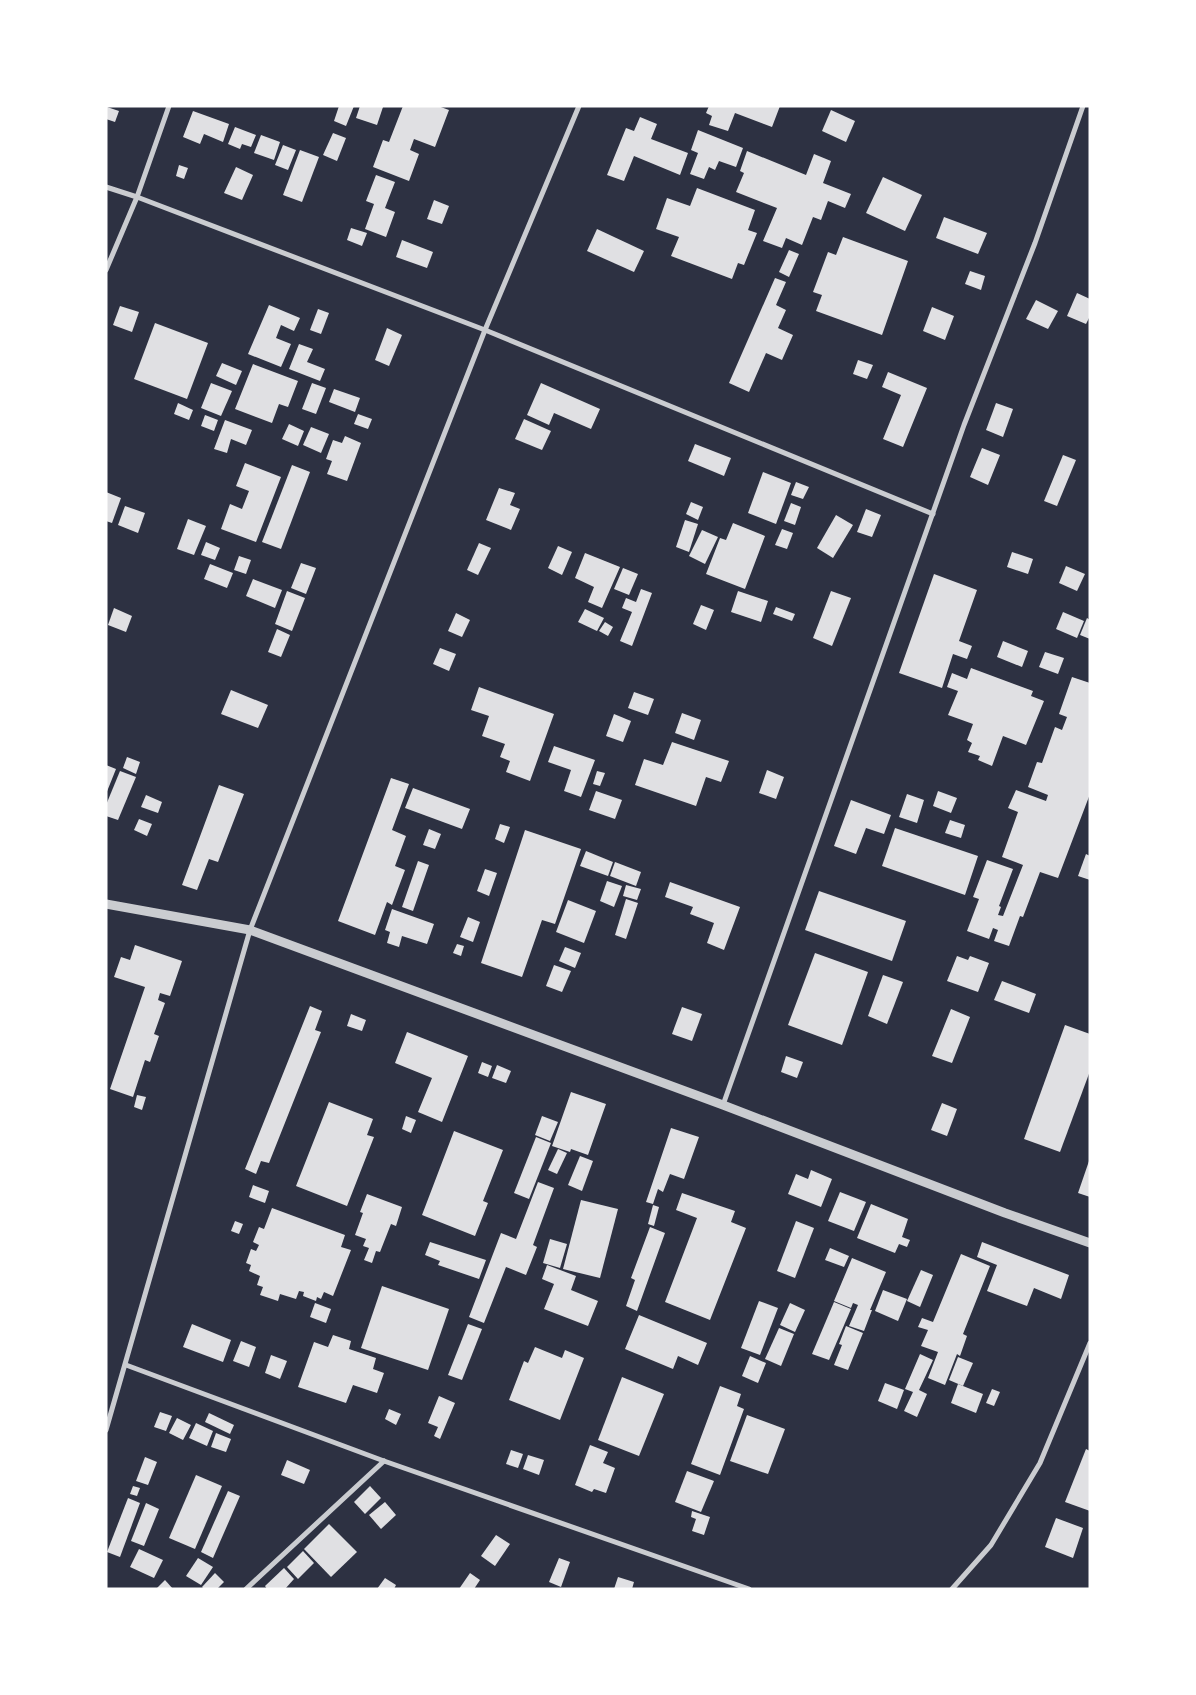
<svg xmlns="http://www.w3.org/2000/svg" width="1196" height="1695" font-family="'Noto Serif',serif">
	<style>
		.building { fill: #e0e0e3 }
		.lines { fill: none; stroke-linecap: round; stroke-linejoin: round }
		.minor { stroke: #caccd0; stroke-width: 5 }
		.tertiary { stroke: #caccd0; stroke-width: 9 }
	</style>
	<rect width="100%" height="100%" fill="#2d3142"/>
	<g class="building">
		<path d="M339 106H354L346 126 334 121Z"/>
		<path d="M360 106 383 107 377 125 356 118Z"/>
		<path d="M403 106H438L449 110 435 147 414 139 410 150 419 154 409 181 373 167 383 140 389 142Z"/>
		<path d="M709 106H780L772 127 735 113 728 131 709 125 712 116 706 113Z"/>
		<path d="M107 107 119 111 115 122 106 119Z"/>
		<path d="M831 110 855 121 846 142 822 131Z"/>
		<path d="M193 111 229 124 223 142 204 134 200 144 183 137Z"/>
		<path d="M640 117 657 124 651 139 688 153 680 175 634 156 624 181 607 175 626 128 634 131Z"/>
		<path d="M235 127 256 135 251 147 242 144 240 149 228 144Z"/>
		<path d="M698 130 743 148 736 167 719 161 715 170 709 167 704 179 690 174 698 153 691 150Z"/>
		<path d="M333 133 346 138 337 161 323 155Z"/>
		<path d="M261 135 280 142 274 160 254 153Z"/>
		<path d="M283 145 296 150 288 170 275 165Z"/>
		<path d="M300 150 319 157 302 202 283 195Z"/>
		<path d="M747 151 806 175 814 154 831 161 823 183 851 194 845 208 828 201 821 220 813 217 802 245 786 238 782 248 763 241 777 208 736 192 744 173 740 171Z"/>
		<path d="M179 165 188 168 184 179 176 176Z"/>
		<path d="M236 167 253 175 242 200 224 193Z"/>
		<path d="M376 175 395 182 385 208 395 212 386 237 365 229 374 204 366 201Z"/>
		<path d="M883 177 922 195 905 231 866 213Z"/>
		<path d="M697 188 755 210 748 230 757 233 744 265 738 263 732 279 671 256 679 237 656 229 667 198 690 206Z"/>
		<path d="M434 200 449 206 442 224 427 219Z"/>
		<path d="M944 217 987 233 978 254 936 238Z"/>
		<path d="M351 228 367 233 362 246 347 240Z"/>
		<path d="M597 229 644 251 634 272 587 251Z"/>
		<path d="M843 237 908 261 882 335 816 311 822 295 813 292 828 252 836 255Z"/>
		<path d="M402 240 433 252 427 268 396 257Z"/>
		<path d="M789 250 799 254 789 277 779 272Z"/>
		<path d="M970 271 985 276 981 290 965 284Z"/>
		<path d="M775 278 786 282 776 305 786 310 778 328 793 335 782 360 766 353 749 392 729 383Z"/>
		<path d="M1077 293 1090 299V316L1086 324 1067 316Z"/>
		<path d="M1036 300 1058 311 1048 329 1026 319Z"/>
		<path d="M269 305 300 318 294 331 281 325 276 338 291 344 281 367 248 354Z"/>
		<path d="M120 306 139 312 132 332 113 325Z"/>
		<path d="M932 307 954 316 945 340 923 331Z"/>
		<path d="M318 309 329 313 321 334 310 330Z"/>
		<path d="M155 323 208 343 187 399 134 379Z"/>
		<path d="M387 328 402 335 389 366 375 360Z"/>
		<path d="M299 344 313 349 307 362 325 369 320 381 289 369Z"/>
		<path d="M858 360 873 365 867 379 853 374Z"/>
		<path d="M222 363 242 371 236 385 216 376Z"/>
		<path d="M253 364 298 381 288 407 279 404 272 423 235 409Z"/>
		<path d="M888 372 927 388 903 447 883 439 901 395 882 387Z"/>
		<path d="M211 383 232 391 221 416 201 408Z"/>
		<path d="M312 383 326 388 316 414 302 409Z"/>
		<path d="M541 383 600 409 591 429 554 413 549 425 527 415Z"/>
		<path d="M334 389 360 398 355 412 329 402Z"/>
		<path d="M178 403 193 410 189 420 174 414Z"/>
		<path d="M996 403 1013 409 1003 437 986 430Z"/>
		<path d="M358 414 372 419 368 429 354 424Z"/>
		<path d="M205 415 218 420 214 431 201 426Z"/>
		<path d="M524 419 551 431 542 450 515 439Z"/>
		<path d="M225 420 252 430 246 445 231 439 227 453 214 449Z"/>
		<path d="M289 424 304 431 298 446 282 439Z"/>
		<path d="M311 427 329 434 321 453 303 445Z"/>
		<path d="M345 436 361 443 347 481 327 474 332 461 326 459 333 440 342 443Z"/>
		<path d="M695 444 731 458 724 476 688 461Z"/>
		<path d="M982 448 1000 455 988 485 970 477Z"/>
		<path d="M1063 455 1076 460 1057 506 1044 501Z"/>
		<path d="M245 463 281 477 256 542 221 529 230 504 242 509 249 491 236 486Z"/>
		<path d="M292 465 310 472 281 549 262 542Z"/>
		<path d="M763 472 791 483 776 524 748 513Z"/>
		<path d="M796 482 809 487 803 499 791 495Z"/>
		<path d="M499 488 515 493 510 505 520 509 511 530 486 520Z"/>
		<path d="M106 492 121 498 112 523 106 521Z"/>
		<path d="M691 502 703 507 698 520 686 514Z"/>
		<path d="M791 503 801 507 795 525 784 521Z"/>
		<path d="M125 506 145 513 138 533 118 525Z"/>
		<path d="M866 509 881 515 872 537 857 532Z"/>
		<path d="M836 515 853 525 833 558 817 548Z"/>
		<path d="M188 519 206 526 194 555 177 549Z"/>
		<path d="M685 520 698 524 689 552 676 547Z"/>
		<path d="M733 523 765 536 745 589 706 574 720 538 726 540Z"/>
		<path d="M782 529 793 533 787 549 775 545Z"/>
		<path d="M702 530 718 537 705 564 689 556Z"/>
		<path d="M206 542 220 548 215 560 201 555Z"/>
		<path d="M479 543 491 548 478 575 467 570Z"/>
		<path d="M558 546 572 552 562 575 548 568Z"/>
		<path d="M1012 552 1033 559 1028 574 1007 567Z"/>
		<path d="M585 553 620 567 602 608 588 602 594 587 575 578Z"/>
		<path d="M239 556 251 560 246 574 234 570Z"/>
		<path d="M301 563 316 568 306 594 291 588Z"/>
		<path d="M210 564 233 573 227 588 204 579Z"/>
		<path d="M1066 566 1085 574 1077 591 1059 583Z"/>
		<path d="M623 568 638 574 629 595 614 589Z"/>
		<path d="M934 574 977 590 959 641 972 646 967 659 953 654 942 688 899 673Z"/>
		<path d="M253 579 282 590 275 608 246 596Z"/>
		<path d="M641 589 652 593 632 646 620 641 632 612 622 608 626 598 636 602Z"/>
		<path d="M287 591 305 598 292 631 275 624Z"/>
		<path d="M738 591 768 601 761 622 731 612Z"/>
		<path d="M831 591 851 598 832 646 813 638Z"/>
		<path d="M701 605 714 610 706 630 693 624Z"/>
		<path d="M776 607 795 614 792 621 773 614Z"/>
		<path d="M114 608 132 616 126 632 108 625Z"/>
		<path d="M585 609 604 618 597 631 578 622Z"/>
		<path d="M1063 612 1084 621 1077 638 1056 629Z"/>
		<path d="M456 613 470 620 462 637 448 631Z"/>
		<path d="M1087 618 1090 620V639L1080 635Z"/>
		<path d="M605 622 613 627 608 636 599 631Z"/>
		<path d="M277 629 290 635 281 657 268 652Z"/>
		<path d="M1003 641 1028 651 1022 667 997 657Z"/>
		<path d="M440 648 456 654 449 671 433 664Z"/>
		<path d="M1045 652 1064 658 1058 674 1039 667Z"/>
		<path d="M971 668 1033 691 1031 696 1044 701 1026 745 1003 736 992 766 978 760 980 756 968 752 972 743 967 740 973 724 948 715 958 691 947 687 952 673 967 679Z"/>
		<path d="M1072 677 1090 683V794L1058 878 1040 872 1023 917 1020 916 1009 946 994 941 998 930 993 928 989 939 967 931 979 899 973 897 987 860 1013 869 999 906 1001 907 998 915 1003 916 1023 865 1002 857 1018 812 1008 808 1016 790 1046 801 1048 795 1028 787 1037 762 1042 763 1055 727 1062 730 1067 717 1059 714Z"/>
		<path d="M479 687 554 714 530 781 506 772 510 761 500 757 505 744 482 736 489 716 471 710Z"/>
		<path d="M231 690 268 705 258 728 221 714Z"/>
		<path d="M634 692 654 699 648 715 628 708Z"/>
		<path d="M682 713 701 720 694 740 675 733Z"/>
		<path d="M614 714 631 721 623 742 606 736Z"/>
		<path d="M672 742 729 761 721 782 706 777 696 806 635 785 644 759 663 765Z"/>
		<path d="M554 746 595 760 581 797 564 791 571 770 548 762Z"/>
		<path d="M127 757 140 762 136 774 123 768Z"/>
		<path d="M106 765 116 769 106 794Z"/>
		<path d="M767 770 784 777 776 799 759 793Z"/>
		<path d="M120 771 136 777 118 820 106 816V805Z"/>
		<path d="M597 771 605 773 600 786 593 784Z"/>
		<path d="M391 778 409 784 392 830 406 836 395 866 405 870 392 905 387 902 375 935 338 921Z"/>
		<path d="M219 785 244 794 218 862 209 859 197 890 182 885Z"/>
		<path d="M413 788 470 809 462 829 405 808Z"/>
		<path d="M596 791 622 800 615 819 589 810Z"/>
		<path d="M938 791 957 798 951 813 933 806Z"/>
		<path d="M907 794 924 800 917 823 899 817Z"/>
		<path d="M146 795 162 802 158 813 141 807Z"/>
		<path d="M851 800 891 815 884 834 866 828 856 854 834 846Z"/>
		<path d="M139 819 152 824 147 836 134 830Z"/>
		<path d="M950 820 965 825 961 838 945 833Z"/>
		<path d="M500 824 510 827 504 843 495 839Z"/>
		<path d="M895 828 978 856 965 895 882 866Z"/>
		<path d="M429 829 441 834 435 849 423 845Z"/>
		<path d="M525 830 581 849 555 924 542 920 522 977 481 963Z"/>
		<path d="M586 851 613 862 608 876 580 866Z"/>
		<path d="M1086 854 1090 856V880L1078 876Z"/>
		<path d="M418 861 429 865 413 911 402 907Z"/>
		<path d="M615 862 641 872 636 886 610 876Z"/>
		<path d="M485 869 497 873 489 896 477 891Z"/>
		<path d="M607 881 622 886 614 907 600 901Z"/>
		<path d="M670 882 740 907 724 950 707 943 714 923 690 914 693 907 665 897Z"/>
		<path d="M626 885 641 889 637 900 623 896Z"/>
		<path d="M819 891 906 921 892 961 805 930Z"/>
		<path d="M626 899 638 903 626 939 615 935Z"/>
		<path d="M568 900 596 911 584 943 556 932Z"/>
		<path d="M392 909 434 924 427 944 402 936 399 947 387 943 390 932 385 930Z"/>
		<path d="M468 917 480 922 473 942 460 937Z"/>
		<path d="M457 944 464 946 461 956 453 953Z"/>
		<path d="M135 945 182 961 170 996 160 993 158 1000 165 1003 154 1034 159 1036 150 1062 145 1060 133 1097 110 1089 145 987 114 977 121 957 130 960Z"/>
		<path d="M565 947 581 953 575 968 559 961Z"/>
		<path d="M815 953 868 972 842 1045 788 1025Z"/>
		<path d="M957 956 968 960 970 956 989 963 978 992 947 981Z"/>
		<path d="M554 965 571 971 562 992 546 986Z"/>
		<path d="M883 975 903 982 887 1024 868 1016Z"/>
		<path d="M1002 981 1036 994 1029 1013 994 1000Z"/>
		<path d="M310 1006 322 1011 315 1030 321 1032 269 1163 261 1161 256 1174 245 1169Z"/>
		<path d="M682 1007 702 1014 692 1041 672 1034Z"/>
		<path d="M951 1009 970 1017 952 1063 932 1056Z"/>
		<path d="M351 1014 366 1020 362 1031 347 1026Z"/>
		<path d="M1065 1025 1090 1034V1071L1060 1152 1024 1139Z"/>
		<path d="M407 1032 468 1056 442 1122 418 1112 432 1078 395 1063Z"/>
		<path d="M786 1056 803 1062 797 1078 781 1072Z"/>
		<path d="M482 1062 492 1066 488 1077 478 1073Z"/>
		<path d="M497 1065 511 1071 506 1083 492 1078Z"/>
		<path d="M571 1092 606 1104 588 1155 571 1149 570 1152 552 1146Z"/>
		<path d="M137 1095 146 1097 142 1110 134 1107Z"/>
		<path d="M329 1102 373 1119 367 1135 374 1137 347 1206 296 1186Z"/>
		<path d="M942 1103 957 1109 947 1136 931 1130Z"/>
		<path d="M406 1116 416 1120 411 1133 402 1129Z"/>
		<path d="M542 1116 558 1122 550 1141 535 1135Z"/>
		<path d="M671 1128 699 1137 684 1179 670 1174 663 1192 658 1189 653 1204 646 1202Z"/>
		<path d="M454 1131 503 1150 483 1201 488 1203 475 1236 422 1215Z"/>
		<path d="M536 1137 551 1143 529 1199 514 1193Z"/>
		<path d="M558 1149 567 1153 557 1174 548 1170Z"/>
		<path d="M580 1156 593 1161 582 1191 568 1185Z"/>
		<path d="M1089 1161H1090V1197L1078 1193Z"/>
		<path d="M811 1170 832 1179 821 1207 788 1194 796 1174 808 1179Z"/>
		<path d="M538 1182 554 1188 533 1245 537 1247 526 1275 506 1267 484 1323 469 1317 501 1233 516 1239Z"/>
		<path d="M253 1185 269 1191 265 1203 249 1197Z"/>
		<path d="M840 1192 866 1202 854 1231 828 1221Z"/>
		<path d="M682 1193 735 1211 731 1222 746 1228 710 1320 665 1302 697 1218 676 1210Z"/>
		<path d="M367 1194 402 1207 396 1226 391 1224 380 1252 376 1251 372 1263 364 1260 369 1248 363 1246 366 1239 355 1235 363 1213 360 1212Z"/>
		<path d="M581 1200 618 1209 600 1278 563 1269Z"/>
		<path d="M871 1204 908 1219 902 1237 910 1240 907 1247 899 1244 895 1253 857 1238Z"/>
		<path d="M653 1205 659 1207 654 1226 648 1224Z"/>
		<path d="M272 1208 345 1235 341 1247 351 1250 333 1296 324 1292 321 1299 317 1297 316 1301 303 1296 304 1292 299 1291 296 1299 280 1294 278 1301 260 1295 263 1287 257 1285 260 1276 249 1271 251 1265 246 1263 251 1249 256 1251 259 1245 253 1242 259 1227 264 1229Z"/>
		<path d="M235 1221 243 1224 239 1234 231 1231Z"/>
		<path d="M796 1221 814 1228 795 1278 777 1271Z"/>
		<path d="M650 1227 665 1233 637 1311 626 1306 635 1280 631 1278Z"/>
		<path d="M550 1239 567 1244 560 1268 543 1263Z"/>
		<path d="M430 1242 486 1260 479 1279 438 1265 440 1261 425 1255Z"/>
		<path d="M982 1242 1069 1275 1061 1299 1034 1288 1027 1306 987 1291 997 1265 977 1257Z"/>
		<path d="M830 1248 849 1256 844 1267 825 1260Z"/>
		<path d="M961 1254 990 1266 963 1334 967 1336 960 1356 957 1354 945 1385 928 1378 938 1352 921 1346 928 1330 918 1327 922 1318 933 1322Z"/>
		<path d="M852 1258 886 1272 870 1310H872L864 1331 849 1326 858 1305 853 1303 851 1308 834 1301Z"/>
		<path d="M547 1265 576 1276 571 1290 598 1301 588 1326 544 1309 554 1284 542 1279Z"/>
		<path d="M921 1270 933 1275 920 1307 907 1301Z"/>
		<path d="M382 1286 449 1309 428 1370 361 1348Z"/>
		<path d="M883 1290 907 1299 898 1321 875 1311Z"/>
		<path d="M759 1301 778 1308 760 1355 741 1348Z"/>
		<path d="M834 1302 851 1309 829 1360 812 1354Z"/>
		<path d="M315 1303 331 1309 326 1323 310 1317Z"/>
		<path d="M790 1303 805 1310 795 1332 780 1325Z"/>
		<path d="M639 1315 707 1343 698 1365 678 1356 673 1369 625 1349Z"/>
		<path d="M192 1324 231 1340 223 1362 183 1347Z"/>
		<path d="M468 1324 482 1329 462 1380 448 1375Z"/>
		<path d="M846 1326 863 1333 848 1370 834 1365 842 1345 839 1344Z"/>
		<path d="M779 1328 794 1334 781 1366 765 1359Z"/>
		<path d="M333 1335 351 1341 349 1349 376 1358 373 1369 384 1373 377 1393 353 1385 346 1403 298 1387 314 1342 328 1347Z"/>
		<path d="M241 1341 256 1347 249 1367 233 1361Z"/>
		<path d="M535 1347 562 1358 565 1350 584 1358 560 1420 509 1400 524 1361 528 1363Z"/>
		<path d="M920 1354 933 1360 919 1390 927 1394 917 1417 904 1411 913 1392 905 1389Z"/>
		<path d="M271 1355 287 1361 280 1379 265 1373Z"/>
		<path d="M750 1356 766 1363 758 1383 742 1376Z"/>
		<path d="M958 1357 973 1363 963 1386 949 1380Z"/>
		<path d="M622 1377 664 1394 639 1456 598 1440Z"/>
		<path d="M885 1383 904 1390 897 1409 878 1401Z"/>
		<path d="M958 1384 983 1394 976 1413 951 1403Z"/>
		<path d="M720 1386 741 1394 737 1406 744 1409 720 1475 691 1464Z"/>
		<path d="M992 1389 1000 1392 994 1406 986 1403Z"/>
		<path d="M439 1396 455 1403 440 1439 434 1436 438 1427 428 1423Z"/>
		<path d="M389 1409 401 1414 396 1425 385 1419Z"/>
		<path d="M160 1412 172 1416 166 1431 154 1427Z"/>
		<path d="M209 1413 234 1425 230 1434 205 1422Z"/>
		<path d="M747 1415 785 1429 768 1474 730 1461Z"/>
		<path d="M177 1418 191 1425 183 1440 169 1433Z"/>
		<path d="M196 1423 213 1431 207 1446 189 1438Z"/>
		<path d="M216 1433 231 1439 226 1452 211 1447Z"/>
		<path d="M590 1445 608 1452 603 1463 615 1468 606 1493 594 1489 592 1492 575 1485Z"/>
		<path d="M1086 1449 1090 1451V1511L1065 1502Z"/>
		<path d="M511 1450 523 1454 518 1468 506 1464Z"/>
		<path d="M528 1455 544 1460 539 1475 523 1469Z"/>
		<path d="M145 1457 157 1462 148 1485 136 1481Z"/>
		<path d="M287 1460 310 1470 304 1484 281 1475Z"/>
		<path d="M687 1471 714 1481 701 1512 675 1502Z"/>
		<path d="M196 1475 222 1486 195 1549 169 1538Z"/>
		<path d="M133 1486 140 1488 137 1496 130 1494Z"/>
		<path d="M370 1486 381 1498 365 1514 354 1502Z"/>
		<path d="M228 1491 240 1496 213 1558 201 1552Z"/>
		<path d="M128 1498 140 1503 120 1557 107 1552Z"/>
		<path d="M385 1502 396 1515 381 1529 369 1515Z"/>
		<path d="M146 1503 159 1509 144 1546 131 1541Z"/>
		<path d="M692 1511 710 1517 704 1535 692 1531 696 1519 691 1517Z"/>
		<path d="M1056 1518 1083 1528 1073 1558 1045 1547Z"/>
		<path d="M329 1524 357 1552 331 1577 304 1549Z"/>
		<path d="M496 1535 510 1544 495 1566 481 1556Z"/>
		<path d="M139 1549 163 1560 154 1578 130 1567Z"/>
		<path d="M303 1551 314 1563 298 1579 287 1567Z"/>
		<path d="M198 1558 213 1567 201 1585 186 1576Z"/>
		<path d="M559 1558 570 1562 561 1587 549 1582Z"/>
		<path d="M284 1568 294 1579 285 1589H267L265 1586Z"/>
		<path d="M215 1573 224 1582 217 1589H204L202 1587Z"/>
		<path d="M470 1573 480 1580 474 1589H459Z"/>
		<path d="M618 1577 634 1582 632 1589H614Z"/>
		<path d="M385 1578 396 1585 394 1589H377Z"/>
		<path d="M165 1580 173 1589H156Z"/>
	</g>
	<g class="lines">
		<g class="minor">
			<path d="M106 187 137 197 485 330 933 514"/>
			<path d="M106 270 137 197 169 106"/>
			<path d="M723 1105 964 425 1035 243 1083 106"/>
			<path d="M126 1365 384 1461 749 1589"/>
			<path d="M106 1430 250 930 485 330 579 106"/>
			<path d="M246 1589 384 1461"/>
			<path d="M952 1589 991 1545 1040 1463 1090 1343"/>
		</g>
		<path class="tertiary" d="M106 904 250 930 723 1105 1005 1213 1090 1243"/>
	</g>
	<rect width="1196" height="1695" fill="none" stroke="#ffffff" stroke-width="215"/>
</svg>
